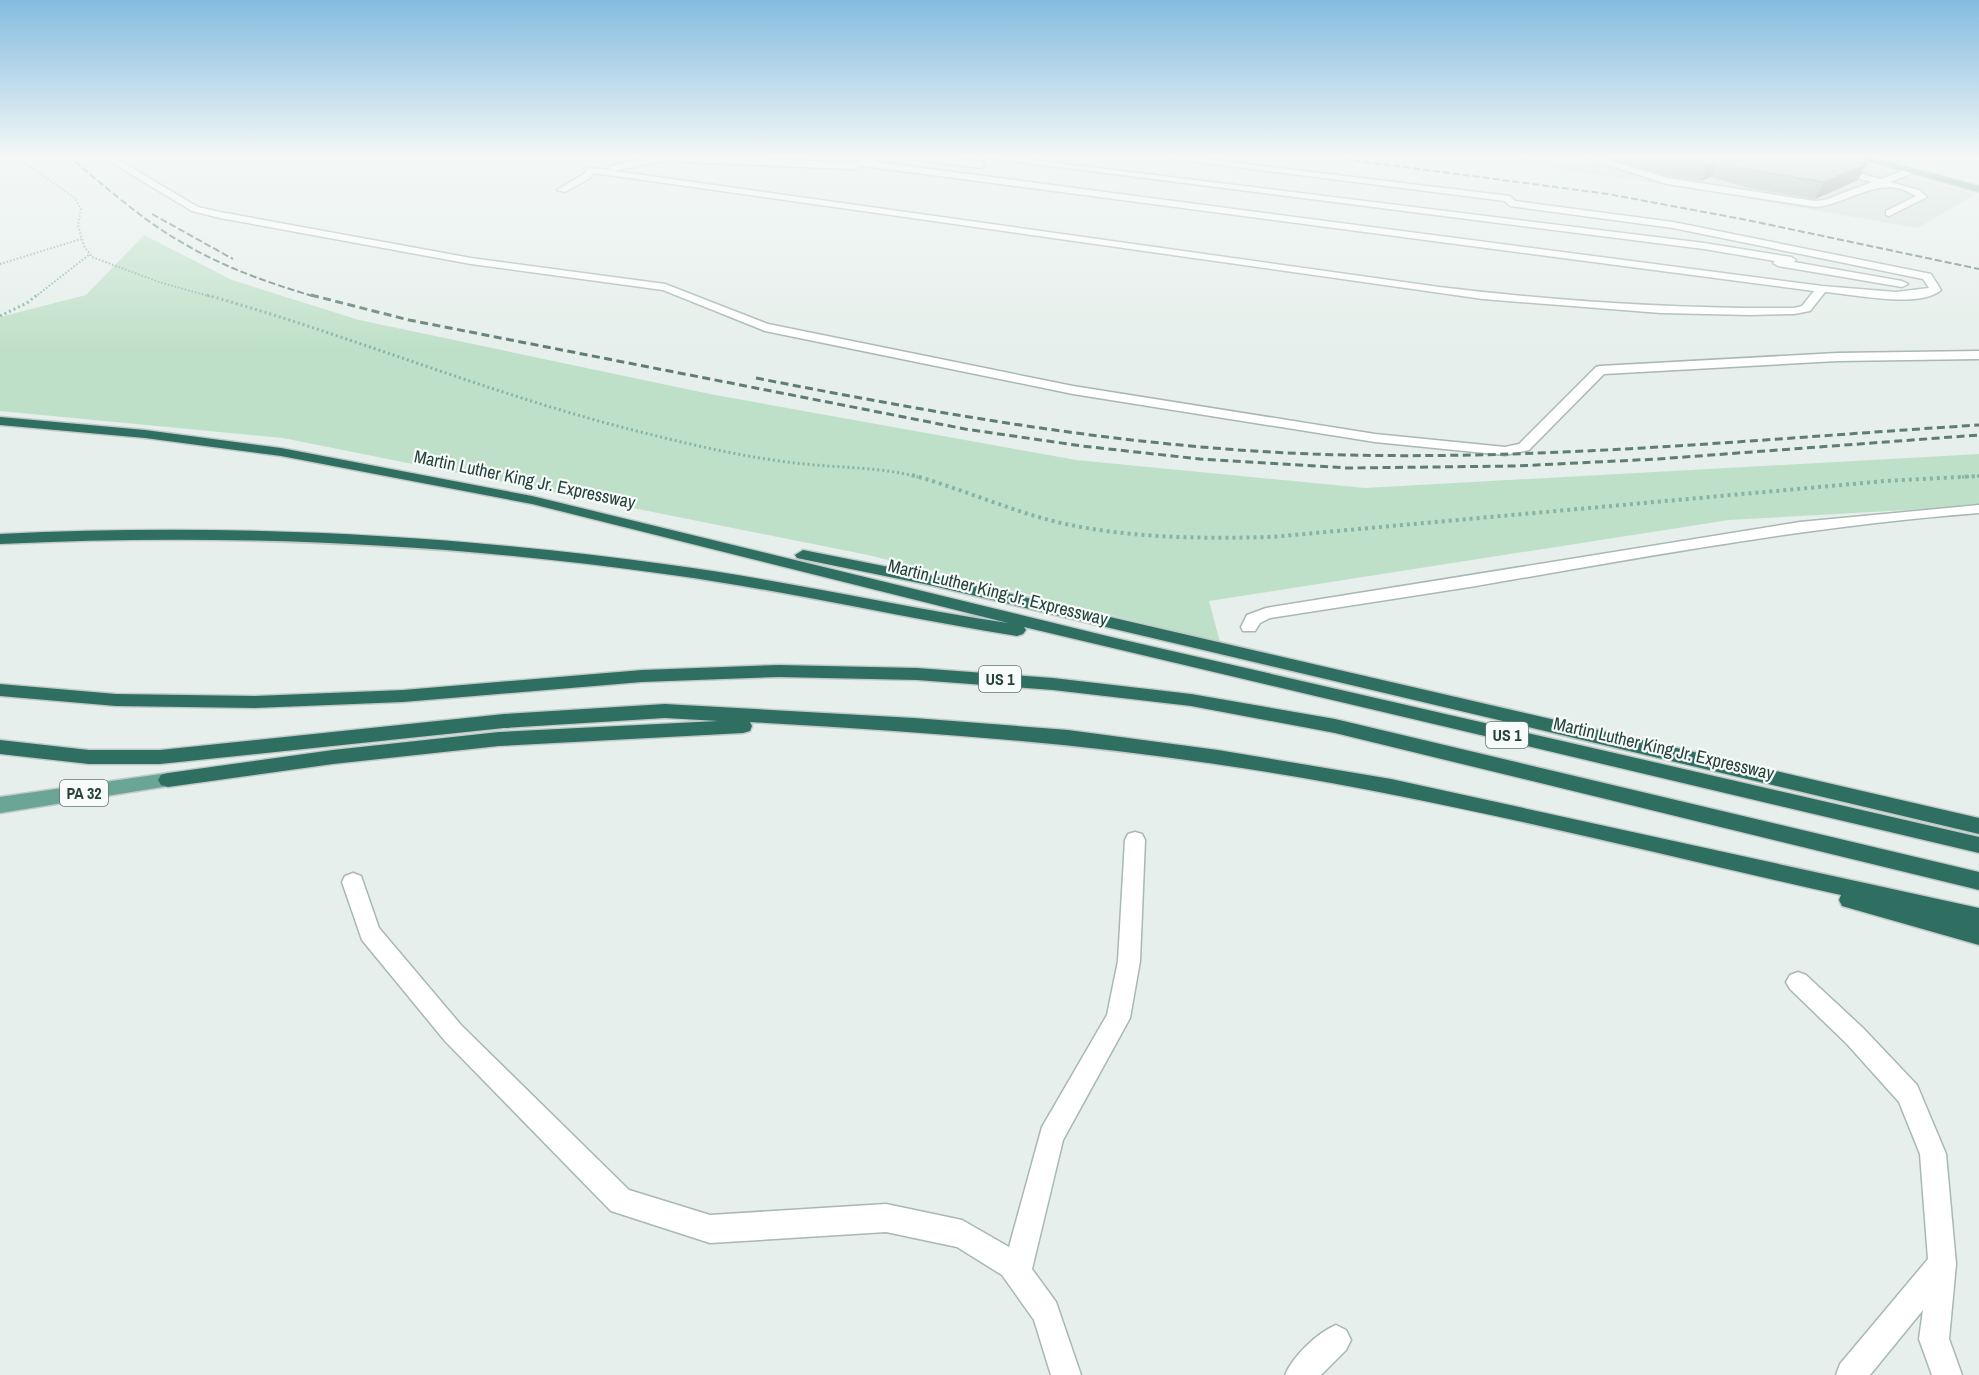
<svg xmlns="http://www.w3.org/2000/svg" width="1979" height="1375" font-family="'Archivo Narrow',sans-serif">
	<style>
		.built { fill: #d4dfda }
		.green { fill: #bfe0c8 }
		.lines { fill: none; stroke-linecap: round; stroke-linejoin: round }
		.minor-casing { stroke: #a8b8b2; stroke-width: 3 }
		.major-casing { stroke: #c2cac8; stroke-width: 3 }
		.highway-casing { stroke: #c2cac8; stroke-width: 3 }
		.path-far2 { stroke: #86b3a5; stroke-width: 2; stroke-dasharray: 1.5 2; stroke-linecap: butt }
		.path-far1 { stroke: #86b3a5; stroke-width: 3; stroke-dasharray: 2 3; stroke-linecap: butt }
		.path { stroke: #86b3a5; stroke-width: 4; stroke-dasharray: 3 4; stroke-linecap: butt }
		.minor { fill: #fff; fill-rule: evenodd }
		.major { fill: #6aa596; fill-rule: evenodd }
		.highway { fill: #2f6f62; fill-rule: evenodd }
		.rail-far1 { stroke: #5f7d75; stroke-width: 2; stroke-dasharray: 7 3; stroke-linecap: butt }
		.rail { stroke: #5f7d75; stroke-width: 3; stroke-dasharray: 8 4.5; stroke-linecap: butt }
		.wall { fill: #a1aea9 }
		.shaded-wall { fill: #838d89 }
		.building { fill: #bbcac4; stroke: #838d89; stroke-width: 1.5 }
		.labels { text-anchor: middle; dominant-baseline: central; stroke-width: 4.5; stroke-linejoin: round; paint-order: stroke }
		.shield { fill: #f7fbf9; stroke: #637a73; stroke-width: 1.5 }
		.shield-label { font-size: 16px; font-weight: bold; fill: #24423a }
		.street-label { font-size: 18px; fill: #24423a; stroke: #f7fbf9 }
	</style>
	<rect width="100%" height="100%" fill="#e6efeb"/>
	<path class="built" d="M1435 155H1829L1976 194 1918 228 1673 186 1544 167Z"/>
	<path class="green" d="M144 235 232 280 359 320 710 394 1076 460 1365 488 1979 454V506L1729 520 1209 601 1220 642 868 555 283 438 0 411V317L86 295Z"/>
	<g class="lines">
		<g class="minor-casing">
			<g id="minor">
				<path d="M99 155H110L198 207 220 212 471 258 665 284 768 324 1073 386 1375 434 1505 447 1519 444 1596 367 1600 366 1837 353 1979 351V359L1837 361 1604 374 1529 450 1505 455 1375 442 1073 394 765 331 663 290 471 264 220 218 192 211Z"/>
				<path d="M662 155 852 163 872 158 876 162 1822 286 1896 292 1929 288 1923 279 1673 228 1510 206 1505 201 1142 155H1171L1510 196 1515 201 1673 222 1931 274 1941 290C1919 309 1853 294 1825 292L1810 311 1794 314 1750 315 1661 313 1483 299 594 173 590 178 565 192 557 190 584 174 588 168 612 170 609 168 611 166ZM671 159 683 162 852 169 863 166 1814 291 1802 306 1794 308C1675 309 1557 301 1439 287L614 171Z"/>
				<path d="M926 155 981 162 985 165 981 168 910 159 906 156Z"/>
				<path d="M964 155H992L1704 243 1791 257 1796 260 1794 262 1902 281 1908 284 1902 287 1778 266 1773 263 1775 261 1704 249Z"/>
				<path d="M1578 155H1592L1668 178 1815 201 1825 200 1872 182 1833 171V167L1881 179 1910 168 1915 171 1913 173 1890 182 1919 190 1927 197 1889 216 1886 215V211L1916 196C1880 172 1851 204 1815 207L1667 184Z"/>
				<path d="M1979 505V513C1809 526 1644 557 1476 586 1408 597 1339 607 1270 618L1260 623 1255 631H1243L1241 627 1247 615 1266 608 1800 522Z"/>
				<path d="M1135 832 1142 834 1145 840 1140 961 1130 1018 1063 1140 1032 1269 1056 1302 1081 1375H1051L1034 1320 1002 1275 957 1247 886 1232 710 1243 611 1211 445 1041 362 940 342 882 345 876 353 873 361 876 379 928 461 1025 629 1190 710 1215 886 1204 962 1220 1009 1247 1042 1127 1107 1015 1118 961 1125 840 1128 834Z"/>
				<path d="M1798 972 1806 975 1863 1028 1917 1085 1946 1154 1956 1264 1949 1339 1962 1375H1932L1919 1339 1923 1310 1870 1375H1836L1840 1364 1928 1259 1920 1154 1899 1102 1847 1044 1790 989 1786 982 1790 975Z"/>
				<path d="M1336 1325 1346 1330 1351 1340 1346 1350 1321 1375H1285C1293 1356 1317 1333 1336 1325Z"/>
			</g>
		</g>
		<g class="major-casing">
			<g id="major">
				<path d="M1846 155H1862L1979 186V192Z"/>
				<path d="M168 773 175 775 178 780 175 785 0 813V797Z"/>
			</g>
		</g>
		<g class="highway-casing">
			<g id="highway">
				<path d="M0 417 145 430 281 448 532 496 1111 637 1979 837V853L1024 627 1026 630 1023 634 1017 636C902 618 788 591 672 575 448 543 227 533 0 544V534C228 523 445 534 671 565 784 580 895 606 1008 623L532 504 281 456 145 438 0 425Z"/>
				<path d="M803 550 929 575 1979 818V834L929 585 797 558 795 555Z"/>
				<path d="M779 665 917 668 1053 678 1191 694 1335 719 1979 872V890L1335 733 1191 706 1053 690 917 680 779 677 642 682 403 702 255 708 116 706 0 696V684L116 694 255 696 403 690 642 670Z"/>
				<path d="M665 704 914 718 1068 730 1218 750 1391 779 1979 908V945L1842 906 1839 900 1841 895C1635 849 1425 794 1215 764 1060 741 907 731 750 722L752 726 750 731 743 733 499 746 333 764 168 787 161 785 158 780 161 775 168 773 333 750 499 732 718 721 665 718 504 728 160 764H89L0 754V740L89 750H160L504 714Z"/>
			</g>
		</g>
		<g class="path-far2">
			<path d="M13 155 75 198 81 209 78 225 84 246 92 257 159 282 212 297"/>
			<path d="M0 264 81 239"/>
			<path d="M35 297 90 254"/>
		</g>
		<g class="path-far1">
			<path d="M207 295C356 337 499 398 649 434 700 447 754 459 805 464 843 468 881 467 918 477"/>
			<path d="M0 316 27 303 37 295"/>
			<path d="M1962 477 1979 476"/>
		</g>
		<path class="path" d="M912 475C963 489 1010 511 1061 523 1129 538 1201 539 1271 537L1885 481 1979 476"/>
		<use href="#minor" class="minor"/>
		<use href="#major" class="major"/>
		<use href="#highway" class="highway"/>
		<g class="rail-far1">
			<path d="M67 155C106 187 144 222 188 246 228 269 272 284 316 297"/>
			<path d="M1314 155 1608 194 1747 220 1979 269"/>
			<path d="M152 214 233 259"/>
		</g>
		<g class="rail">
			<path d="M311 295 409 320 965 429 1082 446 1200 459 1347 468 1516 466 1658 459 1979 435"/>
			<path d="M756 378C940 414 1124 447 1313 454 1536 462 1757 439 1979 425"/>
		</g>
	</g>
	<path class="wall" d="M1598 155H1836L1858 180 1815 199 1748 188 1711 177 1701 181 1668 176Z"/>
	<g class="shaded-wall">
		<path d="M1718 160 1711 177 1701 181 1708 164Z"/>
		<path d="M1867 164 1858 180 1815 199 1824 182Z"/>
	</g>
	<path class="building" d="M1662 155H1836L1867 164 1824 182 1756 171 1718 160 1708 164 1675 159Z"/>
	<linearGradient id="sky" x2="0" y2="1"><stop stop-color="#84bce0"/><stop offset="0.45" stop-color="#f4f8f6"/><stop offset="1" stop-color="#f4f8f6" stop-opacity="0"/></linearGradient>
	<rect width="1979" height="348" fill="url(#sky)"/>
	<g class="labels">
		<g class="shield">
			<rect x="979" y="666" width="42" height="26" rx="4.5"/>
			<rect x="1486" y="722" width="42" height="26" rx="4.5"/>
			<rect x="60" y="780" width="48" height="26" rx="4.5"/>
		</g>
		<g class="shield-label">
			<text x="1000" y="679">US 1</text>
			<text x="1507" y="735">US 1</text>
			<text x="84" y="793">PA 32</text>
		</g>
		<g class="street-label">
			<text transform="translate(525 479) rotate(12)">Martin Luther King Jr. Expressway</text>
			<text transform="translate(998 592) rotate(14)">Martin Luther King Jr. Expressway</text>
			<text transform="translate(1664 748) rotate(13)">Martin Luther King Jr. Expressway</text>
		</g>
	</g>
</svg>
